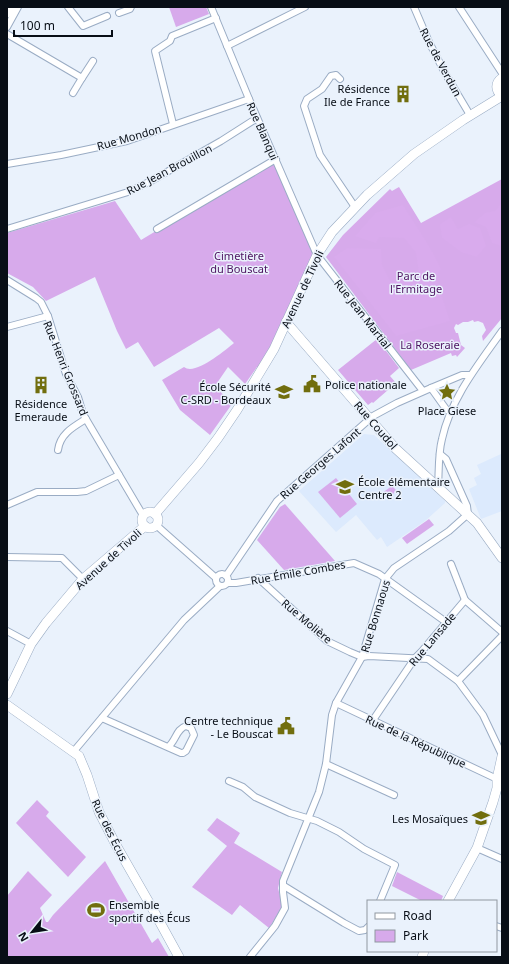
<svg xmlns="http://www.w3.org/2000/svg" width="509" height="964" font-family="'Noto Sans',sans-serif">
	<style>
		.built { fill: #dceafd }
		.green { fill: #d7aaeb }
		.forest { fill: #d9abed }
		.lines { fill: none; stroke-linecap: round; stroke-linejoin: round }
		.street-casing { stroke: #9aacc4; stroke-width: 8 }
		.secondary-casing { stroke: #9aacc4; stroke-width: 10 }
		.street { stroke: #fff; stroke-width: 6 }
		.secondary { stroke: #fff; stroke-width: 9 }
		.labels { text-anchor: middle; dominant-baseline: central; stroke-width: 3; stroke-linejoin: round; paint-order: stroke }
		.street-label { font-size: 11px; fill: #080e16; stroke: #eaf2fc }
		.poi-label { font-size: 11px; fill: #080e16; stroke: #eaf2fc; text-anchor: end }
		.park-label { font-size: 11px; fill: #4c1260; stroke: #eaf2fc }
	</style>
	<rect width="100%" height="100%" fill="#eaf2fc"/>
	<g class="built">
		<path d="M364 434 374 435 445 501V503L425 521 387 547 381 537 377 540 356 515 336 532 299 491Z"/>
		<path d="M501 454 502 511 481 519 469 489 477 485 474 478 481 474 477 465Z"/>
	</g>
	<g class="green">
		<path d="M169 7H206L209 14 176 27Z"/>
		<path d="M276 159 317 255 262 370 257 367 245 384 228 367 215 386 232 404 210 435 180 410 162 380 184 367C195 376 224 351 234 343L219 328 154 367 138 342 126 349 117 331 95 277 46 301 33 287 7 273V233L115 201 141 240Z"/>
		<path d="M502 179V318L483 341 482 336 486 330 483 323 478 321 474 322 473 320 468 322H463L458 325 456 324 454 328 456 333H458L461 345 465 348 457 357 456 355 452 356 451 353 411 370 326 257 343 235 390 189 392 191 399 187 421 223Z"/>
		<path d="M377 339 399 368 390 376 396 383 373 403 372 402 368 405 338 370Z"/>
		<path d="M336 478 357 504 340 518 318 492Z"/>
		<path d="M392 486 396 490C393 495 388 499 382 497V493Z"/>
		<path d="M285 504 335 561 284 570 257 540 280 507Z"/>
		<path d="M429 519 434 525 407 544 402 538Z"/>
		<path d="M37 800 49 812 46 816 86 857 68 877 16 823Z"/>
		<path d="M217 818 240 833 234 843 282 872 278 888 281 900V909L269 928 240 905 232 915 192 887 227 846 207 830Z"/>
		<path d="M105 861 152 943 158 938 169 957H7V896L28 871 52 895 40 908 46 922H48L53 915Z"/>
		<path d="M397 872 443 896 441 901H422L392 886Z"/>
	</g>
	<g class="forest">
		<path d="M502 202V246L492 243 486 227 474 222 485 213 495 211Z"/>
		<path d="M403 205C416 226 431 246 441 269L436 278 450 321 396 336 334 257 347 248 381 249 382 265 390 281 419 274 416 253 404 238 379 237 376 243 355 236 375 213Z"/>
		<path d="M451 217 458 229 469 224 480 228 486 246 477 257 461 252 442 238 440 224Z"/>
	</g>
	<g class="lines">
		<g class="street-casing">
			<g id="street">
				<path d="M68 7 83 26 107 16"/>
				<path d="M211 7 249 99 317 255 423 391"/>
				<path d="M414 7 429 42 445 73 470 115"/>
				<path d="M459 7 502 73"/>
				<path d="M119 13 130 9 131 7"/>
				<path d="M7 27 18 7"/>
				<path d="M7 34 82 78 93 61"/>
				<path d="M227 46 305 7"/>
				<path d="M340 79 336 75 331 76 322 89 307 99 304 106 320 155 355 207"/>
				<path d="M73 93 82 78"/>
				<path d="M173 124 155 51 170 41 172 36 216 18"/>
				<path d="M7 164 61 155 127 141 249 99"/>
				<path d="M7 229 128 192 151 181 221 141 257 118"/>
				<path d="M157 229 276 159"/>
				<path d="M7 280 36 298 41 302 48 316 66 374 78 397 83 414 141 512 144 515"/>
				<path d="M7 327 48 316"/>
				<path d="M431 388 446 409 450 412"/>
				<path d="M58 450C60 434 73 427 86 419"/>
				<path d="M438 488C439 472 438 454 442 439 451 398 478 365 502 331"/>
				<path d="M7 505 37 492H77L86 491 119 475"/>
				<path d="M156 525 216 578"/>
				<path d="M7 557 62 558 83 579"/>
				<path d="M451 564 465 600"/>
				<circle cx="222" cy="580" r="6"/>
				<path d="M226 576 277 501 373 416 397 403 431 388 462 375H470"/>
				<path d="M258 578 327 641 350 652 362 657 369 656 428 659 458 681 483 715 502 755"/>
				<path d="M228 583H236L354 563 379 574 446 622"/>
				<path d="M7 631 31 644"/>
				<path d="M458 681 502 636"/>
				<path d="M336 703 497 779"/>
				<path d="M102 718 181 753H183L186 751 194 735 191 728 186 726C176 729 176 741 168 747"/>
				<path d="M373 720 415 658 422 651 465 600 502 632"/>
				<path d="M74 751 184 620 220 586"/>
				<path d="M326 764 394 795"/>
				<path d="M229 781 243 787 255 797 290 813 317 821 339 832 364 849 395 865 380 901"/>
				<path d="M477 848 502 859"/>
				<path d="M284 886 344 923 359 931 365 930 368 927"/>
				<path d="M496 926 502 928"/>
				<path d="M250 957 275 926 285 908 283 892V881L319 792 326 764 332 715 336 703 362 657 385 579 394 568 449 531 468 514 467 506 446 459 440 454"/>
			</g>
		</g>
		<g class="secondary-casing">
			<g id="secondary">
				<path d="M7 13 13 7"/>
				<path d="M502 78C495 83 495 90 502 96"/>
				<path d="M286 322 395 448 477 523 502 558"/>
				<circle cx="150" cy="520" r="8"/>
				<path d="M155 514 199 463 218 438 237 410 274 349 317 255 332 232 367 195 414 154 463 120 502 96"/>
				<path d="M7 694 31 644 46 623 83 579 145 526"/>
				<path d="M7 705 79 756 87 775 99 812 116 845 151 906 179 957"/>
				<path d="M448 901 477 848 493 802 497 788V779L502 756"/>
				<path d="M422 957 424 951"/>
			</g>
		</g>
		<use href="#street" class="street"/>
		<use href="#secondary" class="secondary"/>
	</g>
	<defs>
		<g id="building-bare" transform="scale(1.38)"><path d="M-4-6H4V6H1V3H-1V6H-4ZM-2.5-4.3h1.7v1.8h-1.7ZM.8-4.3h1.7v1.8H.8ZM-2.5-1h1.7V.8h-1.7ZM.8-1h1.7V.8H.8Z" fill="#716e0e" stroke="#eaf2fc" stroke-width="2.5" paint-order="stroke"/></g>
		<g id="civic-bare" transform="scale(1.38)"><path d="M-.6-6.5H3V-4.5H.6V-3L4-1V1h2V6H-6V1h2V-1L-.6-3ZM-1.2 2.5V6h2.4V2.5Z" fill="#716e0e" stroke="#eaf2fc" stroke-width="2.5" paint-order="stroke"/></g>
		<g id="university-bare" transform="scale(1.38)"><path d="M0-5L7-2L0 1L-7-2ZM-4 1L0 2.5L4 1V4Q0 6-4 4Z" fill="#716e0e" stroke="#eaf2fc" stroke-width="2.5" paint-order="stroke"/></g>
		<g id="sight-bare" transform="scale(1.38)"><path d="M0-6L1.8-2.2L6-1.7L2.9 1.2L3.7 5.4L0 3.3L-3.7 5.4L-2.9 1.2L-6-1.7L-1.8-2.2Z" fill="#716e0e" stroke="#eaf2fc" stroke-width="2.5" paint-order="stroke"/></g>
		<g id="school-bare" transform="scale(1.38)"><path d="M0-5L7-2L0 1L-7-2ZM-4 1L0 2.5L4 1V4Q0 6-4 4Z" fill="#716e0e" stroke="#eaf2fc" stroke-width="2.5" paint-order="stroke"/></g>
		<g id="stadium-bare" transform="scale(1.38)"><path d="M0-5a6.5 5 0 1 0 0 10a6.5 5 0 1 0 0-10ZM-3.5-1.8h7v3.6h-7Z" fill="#716e0e" stroke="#eaf2fc" stroke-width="2.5" paint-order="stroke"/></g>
	</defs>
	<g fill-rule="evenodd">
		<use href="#building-bare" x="403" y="94"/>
		<use href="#civic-bare" x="312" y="384"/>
		<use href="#building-bare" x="41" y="385"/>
		<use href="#university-bare" x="284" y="392"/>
		<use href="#sight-bare" x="447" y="392"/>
		<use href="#school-bare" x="345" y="487"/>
		<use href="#civic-bare" x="286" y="726"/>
		<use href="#school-bare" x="481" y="818"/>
		<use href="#stadium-bare" x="96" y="910"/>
	</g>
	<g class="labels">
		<g class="street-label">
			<text transform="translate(441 62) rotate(62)">Rue de Verdun</text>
			<text transform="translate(263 131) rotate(66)">Rue Blanqui</text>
			<text transform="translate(129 137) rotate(-16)">Rue Mondon</text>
			<text transform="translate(169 169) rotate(-28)">Rue Jean Brouillon</text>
			<text transform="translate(302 289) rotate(-65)">Avenue de Tivoli</text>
			<text transform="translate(363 314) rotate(52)">Rue Jean Martial</text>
			<text transform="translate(66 368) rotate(68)">Rue Henri Grossard</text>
			<text transform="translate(376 425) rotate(49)">Rue Coudol</text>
			<text transform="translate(320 463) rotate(-41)">Rue Georges Lafont</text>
			<text transform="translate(108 559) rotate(-42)">Avenue de Tivoli</text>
			<text transform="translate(298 572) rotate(-10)">Rue Émile Combes</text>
			<text transform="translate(375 616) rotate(-73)">Rue Bonnaous</text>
			<text transform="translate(307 621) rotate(40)">Rue Molière</text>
			<text transform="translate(432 639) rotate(-50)">Rue Lansade</text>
			<text transform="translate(416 741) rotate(25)">Rue de la République</text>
			<text transform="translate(110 830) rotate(64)">Rue des Écus</text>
		</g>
		<g class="poi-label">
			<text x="390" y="88">Résidence<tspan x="390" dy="13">Ile de France</tspan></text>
			<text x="325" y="384" text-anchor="start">Police nationale</text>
			<text x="271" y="386">École Sécurité<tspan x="271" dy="13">C-SRD - Bordeaux</tspan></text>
			<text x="41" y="403" text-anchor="middle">Résidence<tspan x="41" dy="13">Emeraude</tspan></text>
			<text x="447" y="410" text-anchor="middle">Place Giese</text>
			<text x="358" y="481" text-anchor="start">École élémentaire<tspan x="358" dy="13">Centre 2</tspan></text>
			<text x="273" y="720">Centre technique<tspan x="273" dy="13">- Le Bouscat</tspan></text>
			<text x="468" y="818">Les Mosaïques</text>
			<text x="109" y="904" text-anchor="start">Ensemble<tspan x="109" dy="13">sportif des Écus</tspan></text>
		</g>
		<g class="park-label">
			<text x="239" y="255">Cimetière<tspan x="239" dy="13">du Bouscat</tspan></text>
			<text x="416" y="275">Parc de<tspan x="416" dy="13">l'Ermitage</tspan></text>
			<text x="430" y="344">La Roseraie</text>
		</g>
	</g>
	<rect width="509" height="964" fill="none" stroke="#080e16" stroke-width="16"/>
	<rect x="367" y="900" width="130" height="52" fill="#eaf2fc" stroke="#9097a0"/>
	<rect x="375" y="913" width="20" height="6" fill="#ffffff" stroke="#9097a0"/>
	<text x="403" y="920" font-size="12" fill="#080e16">Road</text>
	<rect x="375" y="930" width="20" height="12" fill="#d7aaeb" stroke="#9097a0"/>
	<text x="403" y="940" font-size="12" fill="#080e16">Park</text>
	<g transform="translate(32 932) rotate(240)" stroke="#eaf2fc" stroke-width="3" paint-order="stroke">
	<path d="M0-3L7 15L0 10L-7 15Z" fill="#080e16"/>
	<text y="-6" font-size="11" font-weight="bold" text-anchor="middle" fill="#080e16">N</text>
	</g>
	<path d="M14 30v6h98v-6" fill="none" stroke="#080e16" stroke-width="2"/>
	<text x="20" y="30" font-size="12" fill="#080e16" stroke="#eaf2fc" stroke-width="3" paint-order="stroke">100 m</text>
</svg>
